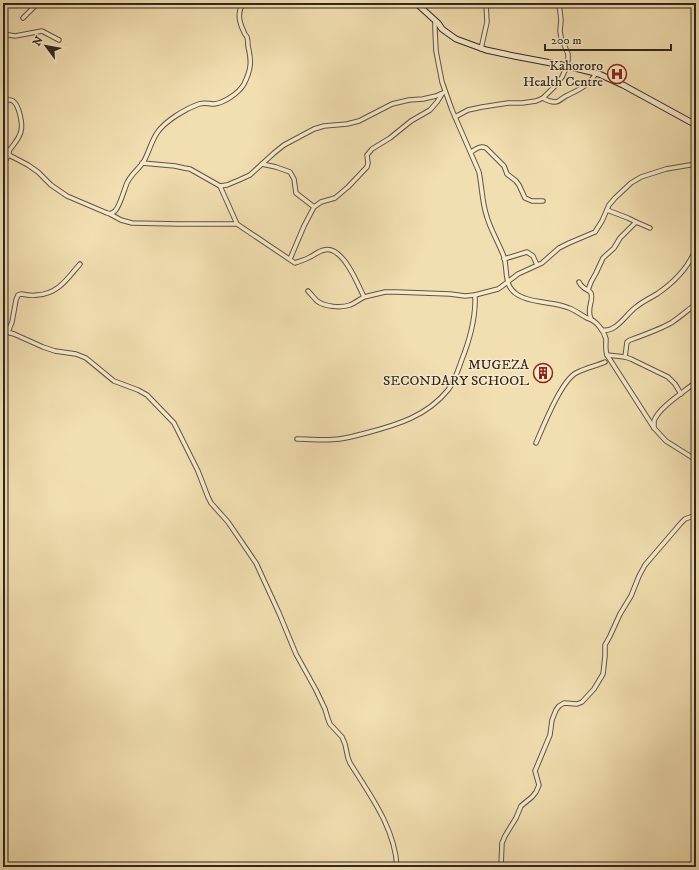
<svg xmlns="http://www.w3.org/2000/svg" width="699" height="870" font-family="'IM FELL DW Pica',serif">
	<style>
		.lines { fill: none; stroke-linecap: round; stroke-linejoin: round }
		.street-casing { stroke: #605443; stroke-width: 5.5 }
		.secondary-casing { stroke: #30261e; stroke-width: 7 }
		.street { stroke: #f7eacc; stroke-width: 3.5 }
		.secondary { stroke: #f7eacc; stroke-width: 5 }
		.labels { text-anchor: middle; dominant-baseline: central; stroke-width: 3; stroke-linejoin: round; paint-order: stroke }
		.poi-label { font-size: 14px; fill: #30261e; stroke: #f7eacc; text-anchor: end }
	</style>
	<rect width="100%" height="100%" fill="#f2dfb1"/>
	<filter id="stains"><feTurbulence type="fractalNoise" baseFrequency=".005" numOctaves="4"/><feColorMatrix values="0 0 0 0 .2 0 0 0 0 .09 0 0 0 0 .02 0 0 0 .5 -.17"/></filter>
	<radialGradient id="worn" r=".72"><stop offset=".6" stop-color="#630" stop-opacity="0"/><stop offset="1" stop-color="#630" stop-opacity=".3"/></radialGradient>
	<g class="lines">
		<g class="street-casing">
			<g id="street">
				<path d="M23 18 38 3"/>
				<path d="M435 21V30L436 51 442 82 452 110 479 172C482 187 482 203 487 217 491 231 499 243 504 257 508 271 503 286 518 295 528 301 538 301 548 303 555 304 562 305 569 308 575 310 581 315 587 318 596 320 604 331 606 339 606 345 605 350 607 355L654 428 666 441 693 458 695 463 696 471"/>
				<path d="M3 34 15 36 42 31 59 40"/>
				<path d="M481 49 487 22 486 3"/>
				<path d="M543 98C546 100 550 102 555 102 559 102 562 98 566 96 578 90 589 86 596 73"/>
				<path d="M3 100C6 100 10 99 13 101 19 105 23 124 21 131 20 138 13 145 9 151"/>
				<path d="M455 117 468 110 482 107 508 103H522L536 101 543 98 555 86 562 77 567 66 568 60V54L561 37 560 31 561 20 559 3"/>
				<path d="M3 147 9 151V155L28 165 38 172 51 185 67 196 107 213C110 214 112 214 115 211 120 206 124 190 127 183 131 174 139 169 144 161 149 152 151 142 157 133 165 121 185 109 199 104 205 102 208 104 214 104 224 103 239 93 244 84 251 70 252 62 248 46 248 43 248 40 247 37 246 35 244 34 244 32 239 22 237 13 243 3"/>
				<path d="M471 152C476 149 480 145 486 148L504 166 507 174 516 181 519 185 525 198 532 201H543"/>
				<path d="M142 163 175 166 184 168 190 169 220 186 237 224 295 263C300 261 305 260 310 257 314 255 319 251 324 250 343 245 358 285 364 297L385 292H396L450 294 465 296 475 295 498 289 501 287 518 274 542 263 559 248 569 243 595 232 602 221 609 205 615 198 631 183 641 177 666 169 696 164"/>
				<path d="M3 164 9 155"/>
				<path d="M262 164 276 167 290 172 294 179 296 193 314 207"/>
				<path d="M220 186 227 185 239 180 250 175 274 153 284 145 314 129 324 126 347 124 359 121 392 104 409 100 423 99 436 96 445 92"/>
				<path d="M607 210 628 218 636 222 650 228"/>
				<path d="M110 214 121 220 132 223 179 224H237"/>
				<path d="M290 259 304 226 314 207 321 202 335 198 348 187 367 167 368 163 367 155 372 149 390 138 411 121 430 110 437 102 442 94"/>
				<path d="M504 259 527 252 533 256 537 265"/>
				<path d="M579 282C580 284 581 286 583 287 586 290 589 290 591 293 594 301 586 308 591 319"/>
				<path d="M588 290 591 282 596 273 603 258 614 248 620 238 636 222"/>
				<path d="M308 291C311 294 314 298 317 301 325 307 341 308 350 305 355 303 360 299 364 297"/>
				<path d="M602 330C616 333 626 314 636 307 642 302 650 298 657 294 673 283 689 267 696 248"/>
				<path d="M3 331 14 334 43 347 55 351 76 354 86 358 114 381 138 390 147 395 174 423 198 471 208 497 211 503 228 522 256 563 279 613 296 654 316 690 325 709 328 719 330 724 342 737 345 744 348 758 350 763C370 795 395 828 397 867"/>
				<path d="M8 332 12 322 16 300 18 295 21 294C26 295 32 296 37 295 58 294 67 279 80 264"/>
				<path d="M607 355 625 357 631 359 668 377 675 384 681 394"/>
				<path d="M625 357 627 342 630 340C644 335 658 330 671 323 680 317 688 310 696 304"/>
				<path d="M654 428C654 425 654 423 654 421 658 408 685 391 696 382"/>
				<path d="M297 439C311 439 326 441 339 439 348 438 357 435 366 433 397 425 427 416 448 390 456 380 459 366 464 354 471 335 476 316 475 295"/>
				<path d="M536 443C543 427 561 381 576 373 585 368 596 366 605 362"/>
				<path d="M501 867 502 843 505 836 516 818 521 806 532 797 536 792 539 785 535 771 550 735 552 720 556 710 559 706 564 703 577 704 582 702 594 689 603 674 605 656V645L610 636 620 614 631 596 639 576 645 565 681 523 685 519 696 515"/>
			</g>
		</g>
		<g class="secondary-casing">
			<path id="secondary" d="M416 3 438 23 442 29 456 39 486 50 514 56 567 66 599 74 623 85 696 125"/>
		</g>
		<use href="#street" class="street"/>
		<use href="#secondary" class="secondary"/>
	</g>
	<defs>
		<g id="hospital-ring" transform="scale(1)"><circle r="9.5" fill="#f7eacc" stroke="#8f2418" stroke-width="1.5"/><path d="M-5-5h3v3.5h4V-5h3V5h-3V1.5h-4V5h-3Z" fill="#8f2418"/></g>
		<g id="building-ring" transform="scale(1)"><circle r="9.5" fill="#f7eacc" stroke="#8f2418" stroke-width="1.5"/><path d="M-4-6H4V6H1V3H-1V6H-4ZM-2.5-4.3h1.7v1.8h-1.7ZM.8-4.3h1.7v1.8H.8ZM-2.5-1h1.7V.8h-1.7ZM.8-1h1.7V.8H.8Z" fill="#8f2418"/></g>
	</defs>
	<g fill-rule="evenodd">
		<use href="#hospital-ring" x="617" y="74"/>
		<use href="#building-ring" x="543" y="373"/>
	</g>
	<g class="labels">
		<g class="poi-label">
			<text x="603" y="66">Kahororo<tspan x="603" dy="16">Health Centre</tspan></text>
			<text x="529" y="365">MUGEZA<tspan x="529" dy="16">SECONDARY SCHOOL</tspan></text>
		</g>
	</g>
	<rect width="699" height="870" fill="none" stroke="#f2dfb1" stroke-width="16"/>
	<rect x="4" y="4" width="691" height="862" fill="none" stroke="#30261e" stroke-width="2"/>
	<rect x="8" y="8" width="683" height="854" fill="none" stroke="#30261e"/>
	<g transform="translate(46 46) rotate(302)" stroke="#f7eacc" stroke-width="3" paint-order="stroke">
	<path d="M0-3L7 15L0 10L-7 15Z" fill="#30261e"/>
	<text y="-6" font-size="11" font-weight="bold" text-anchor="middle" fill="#30261e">N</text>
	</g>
	<path d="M545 44v6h126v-6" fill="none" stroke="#30261e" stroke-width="2"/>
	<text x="551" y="44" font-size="12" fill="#30261e" stroke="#f7eacc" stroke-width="3" paint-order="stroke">200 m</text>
	<rect width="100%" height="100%" filter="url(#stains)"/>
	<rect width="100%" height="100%" fill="url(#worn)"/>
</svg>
